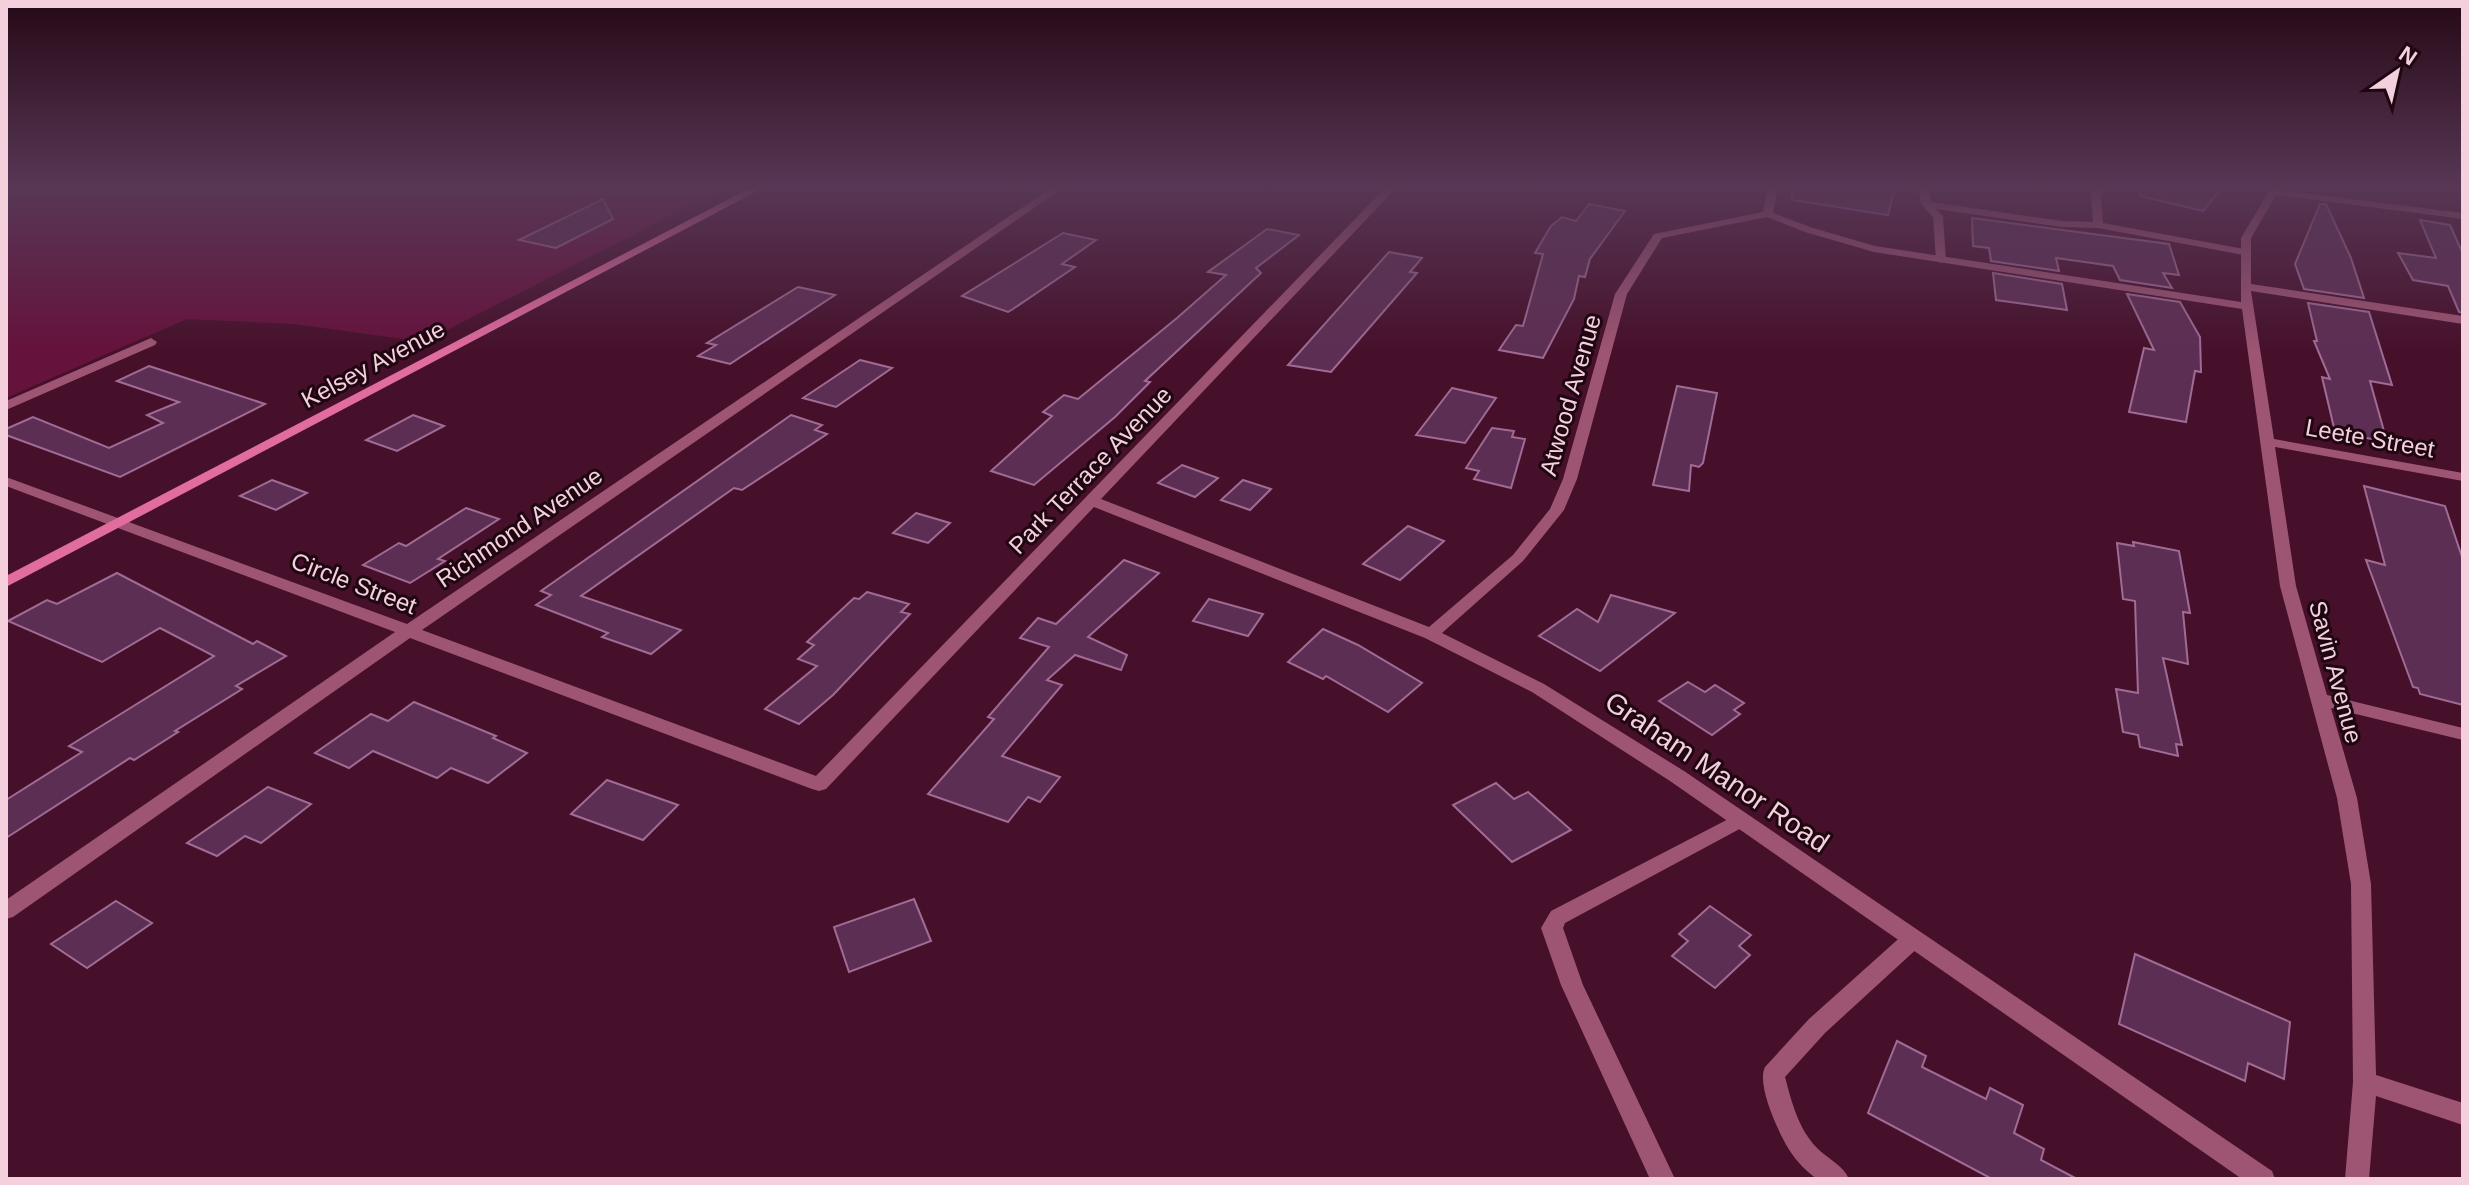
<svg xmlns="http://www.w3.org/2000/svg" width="2469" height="1185" font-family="Helvetica,sans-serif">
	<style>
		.green { fill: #65123c }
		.building { fill: #5d2e53; stroke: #a06b94; stroke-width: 2 }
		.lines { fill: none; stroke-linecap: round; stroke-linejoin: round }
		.lane { fill: #9e5573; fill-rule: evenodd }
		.street { fill: #9e5573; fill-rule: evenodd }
		.secondary { fill: #e16c9e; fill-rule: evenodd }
		.labels { text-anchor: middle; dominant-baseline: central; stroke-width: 6; stroke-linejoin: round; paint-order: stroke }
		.street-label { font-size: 24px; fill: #f4d0dd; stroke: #1e0711 }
		.near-street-label { font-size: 28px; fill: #f4d0dd; stroke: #1e0711 }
	</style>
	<rect width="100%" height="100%" fill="#46102a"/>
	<path class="green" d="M6 186H728L424 342 294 324 187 319 6 398Z"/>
	<g class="building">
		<path d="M1793 186H1895L1888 215 1792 200Z"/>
		<path d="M2141 186H2224L2203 211 2140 196Z"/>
		<path d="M603 199 613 219 556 248 519 240Z"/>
		<path d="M1589 204 1625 211 1590 259 1585 277 1579 276 1574 299 1543 358 1499 350 1516 325 1523 326 1543 254 1535 253 1551 226 1562 217 1576 221Z"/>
		<path d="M2320 204H2326L2351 258 2364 298 2304 289 2295 264Z"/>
		<path d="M1972 218 2169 244 2179 275 2163 273 2172 288 2120 280 2113 266 2056 258 2059 271 1991 261 1989 248 1973 246Z"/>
		<path d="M2420 220 2450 225 2463 254V313L2459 312 2448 286 2413 280 2398 253 2436 258Z"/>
		<path d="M1267 229 1299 235 1256 268 1261 273 1145 381 1150 382 1115 417 1034 485 991 471 1052 416 1043 412 1064 395 1078 399 1177 318 1226 275 1208 272Z"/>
		<path d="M1063 233 1096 240 1062 264 1075 267 1013 309 1008 312 962 296Z"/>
		<path d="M1389 252 1422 258 1410 272 1417 273 1331 372 1288 365Z"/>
		<path d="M1993 273 2062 284 2067 310 1996 300Z"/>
		<path d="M798 287 835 295 730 364 698 356 716 345 707 343Z"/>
		<path d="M2127 294 2180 302 2200 337 2201 372 2195 371 2186 422 2129 412 2144 348 2154 350Z"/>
		<path d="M2308 303 2369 312 2392 385 2370 381 2387 442 2335 432 2322 377 2330 379 2314 341H2317Z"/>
		<path d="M860 360 892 368 836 407 803 398Z"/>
		<path d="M149 366 265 404 120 477 6 435V429L33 417 109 448 163 423 147 415 179 402 117 381Z"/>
		<path d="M1677 386 1717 393 1703 463 1699 467 1691 465 1689 491 1653 485Z"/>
		<path d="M1452 388 1496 398 1465 443 1416 435Z"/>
		<path d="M413 415 444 426 397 451 366 440Z"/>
		<path d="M791 415 822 425 815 430 827 434 742 490 734 488 581 596 681 630 651 654 602 637 608 633 536 605 551 595 541 591Z"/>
		<path d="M1492 428 1514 431 1512 437 1525 439 1511 488 1474 479 1479 471 1466 468Z"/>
		<path d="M1182 465 1218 478 1195 497 1158 483Z"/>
		<path d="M272 480 307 493 276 510 240 496Z"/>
		<path d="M1243 480 1271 489 1250 510 1221 500Z"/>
		<path d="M2364 486 2445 506 2463 560V705L2420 694 2418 688 2413 687 2366 560 2385 565Z"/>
		<path d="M466 508 499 519 438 559 445 561 410 583 363 565 399 543 406 546Z"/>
		<path d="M916 513 950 523 928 543 893 533Z"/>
		<path d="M1408 526 1444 541 1400 580 1363 564Z"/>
		<path d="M2133 542 2179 551 2190 613 2183 612 2188 664 2163 658 2182 745 2176 744 2178 756 2140 747 2138 735 2123 732 2116 689 2138 693 2135 601 2123 599 2117 543 2134 546Z"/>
		<path d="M1124 560 1159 573 1088 637 1127 655 1121 670 1075 655 1047 680 1062 685 1002 756 1060 777 1040 802 1028 797 1008 822 928 794 994 719 988 717 1049 647 1020 638 1038 618 1056 624Z"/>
		<path d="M117 573 253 644 257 641 286 656 236 686 242 689 175 731 178 732 134 760 130 758 6 838V800L82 752 69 746 214 656 160 628 102 662 8 621 47 600 57 604Z"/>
		<path d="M867 592 909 604 901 612 910 614 833 695 799 724 765 709 817 666 798 659 814 645 807 642 854 598 859 599Z"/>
		<path d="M1611 595 1675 613 1600 671 1539 636 1577 609 1598 622Z"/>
		<path d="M1209 599 1263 614 1248 636 1193 621Z"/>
		<path d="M1323 629 1358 645 1422 683 1388 712 1326 676 1323 679 1288 662Z"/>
		<path d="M1688 682 1705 692 1715 685 1744 703 1734 710 1740 714 1712 735 1659 701Z"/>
		<path d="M414 702 496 736 493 738 527 753 488 783 451 768 437 778 373 751 349 768 315 753 371 714 388 721Z"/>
		<path d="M607 780 678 805 643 840 571 814Z"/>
		<path d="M1496 783 1514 799 1528 792 1571 830 1512 862 1453 805Z"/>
		<path d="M268 787 311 804 261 843 245 836 217 856 187 843Z"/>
		<path d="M914 899 931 941 849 972 834 927Z"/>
		<path d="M116 901 152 923 87 968 51 944Z"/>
		<path d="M1710 906 1751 935 1739 946 1750 955 1715 988 1672 956 1688 941 1679 934Z"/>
		<path d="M2135 954 2290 1022 2284 1079 2248 1063 2245 1081 2119 1024Z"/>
		<path d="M1897 1041 1926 1056 1922 1067 1986 1099 1990 1088 2023 1105 2014 1133 2044 1149 2041 1160 2077 1179H1992L1868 1113Z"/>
	</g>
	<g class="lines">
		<g class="lane">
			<path d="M1918 186H1928L1931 202 2062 221 2093 222 2091 194 2098 186H2109L2101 195 2103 223 2244 249 2249 252 2244 255 2098 228 2062 227 1936 209 1943 216 1946 260 1941 263 1936 260 1933 217 1921 204Z"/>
			<path d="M1740 813 1747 815 1750 820 1747 825 1565 923 1563 928 1583 985 1675 1179H1650L1561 985 1541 928 1551 911Z"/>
			<path d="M1913 930 1921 933 1924 939 1921 945 1825 1033 1785 1077C1792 1103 1798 1128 1817 1148 1828 1159 1843 1165 1849 1179H1817C1806 1171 1797 1162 1790 1151 1779 1134 1756 1085 1765 1067L1809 1019 1905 933Z"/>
		</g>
		<g class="street">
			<path d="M1054 186H1066L422 630 816 776 1387 186H1398L1101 499 1429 627 1513 555 1550 509 1563 479 1615 294 1654 234 1763 212 1768 186H1778L1773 213 1813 228 1875 246 2241 302V238L2272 186H2282L2280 190 2463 213V219L2276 195 2251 238V284L2463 316V324L2251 291 2274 439 2463 473V481L2275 447 2296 586 2327 695 2463 728V740L2331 708 2357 798 2371 884 2376 1075 2463 1103V1125L2376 1096 2369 1179H2345L2353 1082 2351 884 2337 798 2280 586 2242 309 1874 252 1805 232 1767 217 1662 238 1627 294 1577 479 1564 510 1523 561 1442 633 1544 684 1684 771 2272 1171 2275 1179H2242L1670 781 1532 692 1425 638 1094 507 826 789 819 791 812 789 410 638 13 917 6 919V900L395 632 6 486V477L407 624Z"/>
			<path d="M151 338 157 342 155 345 6 410V401Z"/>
		</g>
		<path class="secondary" d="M754 186H767L6 587V576Z"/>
	</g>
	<linearGradient id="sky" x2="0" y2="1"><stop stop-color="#260917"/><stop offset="0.53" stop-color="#573755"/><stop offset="1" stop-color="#573755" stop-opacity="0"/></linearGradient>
	<rect width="2469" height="352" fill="url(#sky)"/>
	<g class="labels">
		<g class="street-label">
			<text transform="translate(373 364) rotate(-28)">Kelsey Avenue</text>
			<text transform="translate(1570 395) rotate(-74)">Atwood Avenue</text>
			<text transform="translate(2370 438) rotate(10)">Leete Street</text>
			<text transform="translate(1090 470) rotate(-46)">Park Terrace Avenue</text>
			<text transform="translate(519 527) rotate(-34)">Richmond Avenue</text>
			<text transform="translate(354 583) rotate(21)">Circle Street</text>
			<text transform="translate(2336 672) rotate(75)">Savin Avenue</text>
		</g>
		<g class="near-street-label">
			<text transform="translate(1717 772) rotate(34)">Graham Manor Road</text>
		</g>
	</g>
	<rect width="2469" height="1185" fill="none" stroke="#f4d0dd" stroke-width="16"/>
	<g transform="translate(2397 72) rotate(34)" stroke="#1e0711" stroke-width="6" paint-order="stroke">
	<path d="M0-6L14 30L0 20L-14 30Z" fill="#f4d0dd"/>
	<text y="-12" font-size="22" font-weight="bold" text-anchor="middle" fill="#f4d0dd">N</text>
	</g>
</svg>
